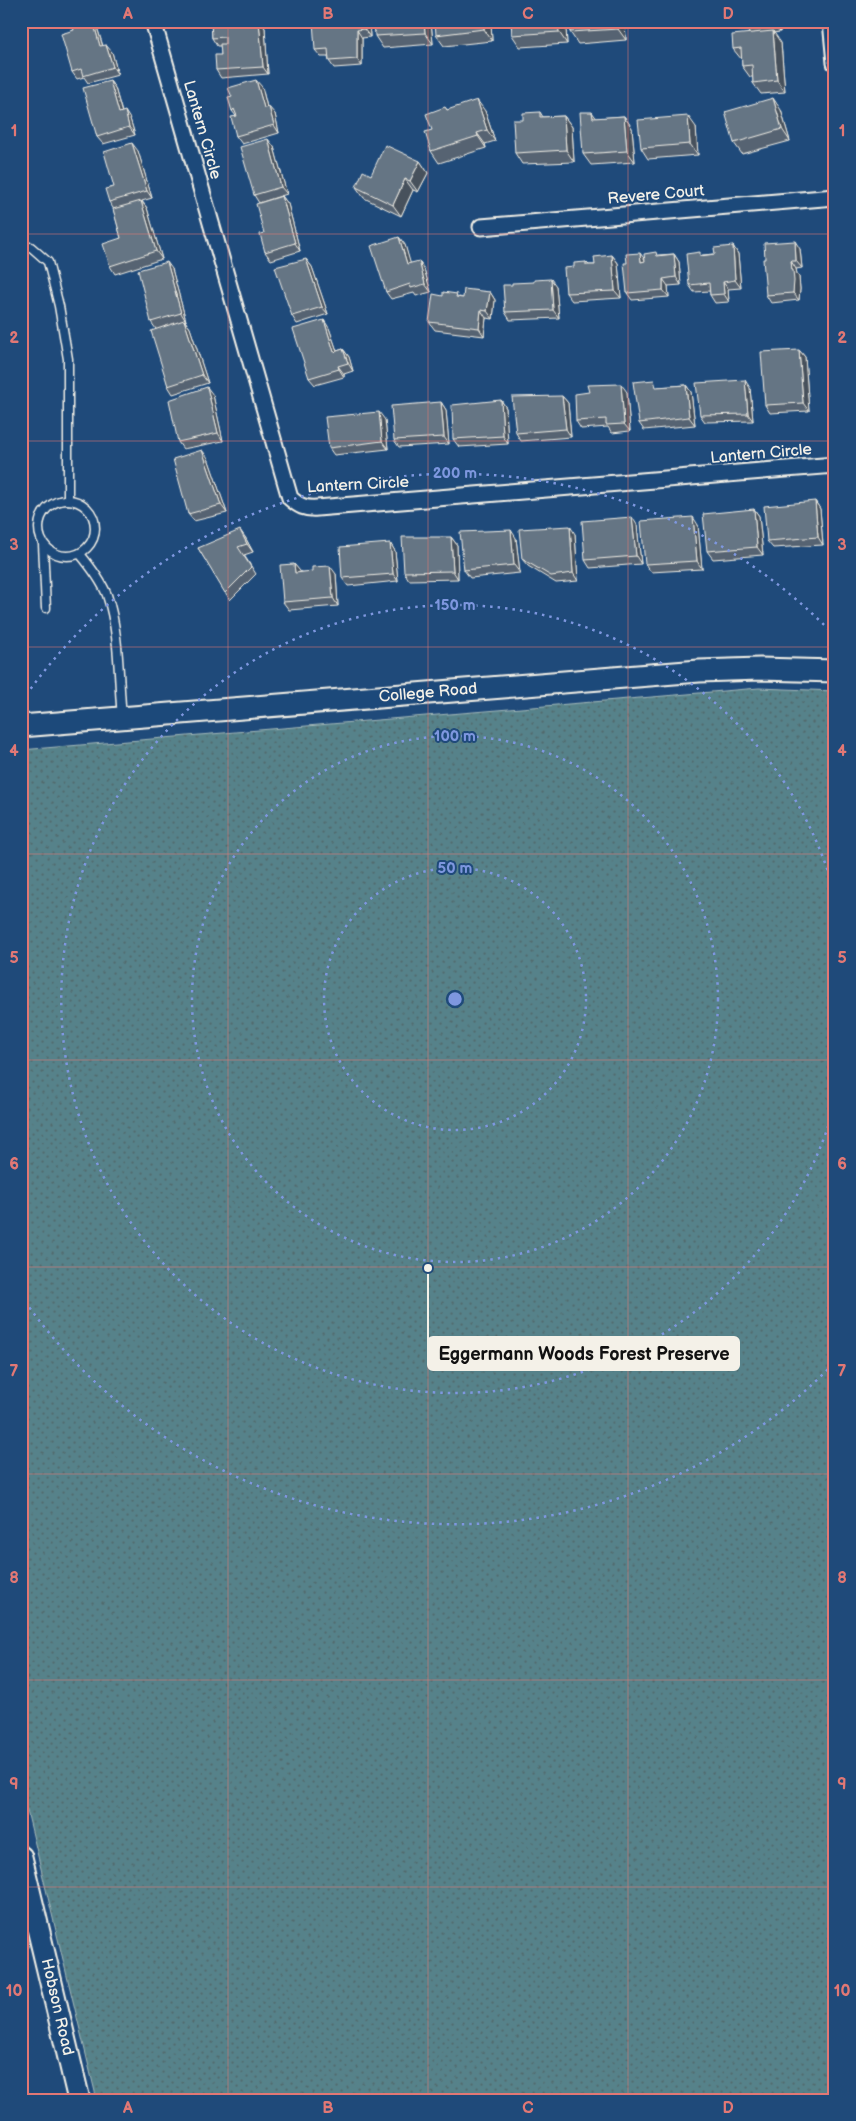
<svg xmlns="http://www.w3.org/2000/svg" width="856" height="2121" font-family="'Balsamiq Sans',sans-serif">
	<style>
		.park { fill: url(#park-dots); stroke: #a6bab9 }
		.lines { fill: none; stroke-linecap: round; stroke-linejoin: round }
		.lane-casing { stroke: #f4f1e8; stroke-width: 11 }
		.street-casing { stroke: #f4f1e8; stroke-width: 19 }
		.secondary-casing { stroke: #f4f1e8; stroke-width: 25 }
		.lane { stroke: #1f4a7a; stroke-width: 8 }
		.street { stroke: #1f4a7a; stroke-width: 15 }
		.secondary { stroke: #1f4a7a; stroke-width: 21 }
		.wall { fill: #576472; stroke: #f4f1e8 }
		.shaded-wall { fill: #47515c; stroke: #f4f1e8 }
		.building { fill: #657484; stroke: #f4f1e8 }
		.grid { fill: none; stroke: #e27875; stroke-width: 1; stroke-opacity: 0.55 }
		.ring { fill: none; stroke: #7e97df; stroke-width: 2.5; stroke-dasharray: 2.5 5 }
		.labels { text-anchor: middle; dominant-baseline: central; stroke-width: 4; stroke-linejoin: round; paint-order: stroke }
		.street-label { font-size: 16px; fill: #f4f1e8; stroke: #1f4a7a }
		.centre { fill: #7e97df; stroke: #1f4a7a; stroke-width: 2.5 }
		.ring-label { font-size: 15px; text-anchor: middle; font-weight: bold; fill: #7e97df; stroke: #1f4a7a; stroke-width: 4; stroke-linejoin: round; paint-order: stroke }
		.leader { fill: none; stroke: #f4f1e8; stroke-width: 2 }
		.callout-dot { fill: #f4f1e8; stroke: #1f4a7a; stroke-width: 2 }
		.callout { fill: #f4f1e8; stroke: #f4f1e8; stroke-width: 2 }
		.callout-label { font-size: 18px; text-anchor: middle; font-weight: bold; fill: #111 }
		.neatline { fill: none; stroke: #e27875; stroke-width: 2 }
		.grid-label { font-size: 16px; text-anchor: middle; font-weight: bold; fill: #e27875 }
	</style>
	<defs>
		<pattern id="park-dots" width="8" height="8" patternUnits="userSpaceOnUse" patternTransform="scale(1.25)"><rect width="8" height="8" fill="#57828a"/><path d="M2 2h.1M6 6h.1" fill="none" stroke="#51686b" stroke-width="1.8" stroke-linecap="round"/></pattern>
	</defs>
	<rect width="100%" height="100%" fill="#1f4a7a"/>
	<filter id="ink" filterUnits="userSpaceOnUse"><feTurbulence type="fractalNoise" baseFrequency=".02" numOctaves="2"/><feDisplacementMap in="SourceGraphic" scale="10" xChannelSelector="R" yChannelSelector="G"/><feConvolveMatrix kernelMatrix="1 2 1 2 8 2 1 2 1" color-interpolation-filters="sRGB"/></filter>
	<g filter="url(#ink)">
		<path class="park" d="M759 688 835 691V2100H97L21 1786V750Z"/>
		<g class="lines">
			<g class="lane-casing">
				<g id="lane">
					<path d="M21 247H31L48 262 59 306 68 359V500"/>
					<circle cx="67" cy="528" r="28"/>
					<path d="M43 544 46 608"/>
					<path d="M80 554C90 566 101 580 107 595 120 634 118 677 122 717"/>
				</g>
			</g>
			<g class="street-casing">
				<g id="street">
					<path d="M153 21 290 498C299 506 305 509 317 508L835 465"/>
					<path d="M831 21 835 63"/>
					<path d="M481 227 835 197"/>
				</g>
			</g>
			<g class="secondary-casing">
				<g id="secondary">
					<path d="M21 726 699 671 760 669 835 671"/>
					<path d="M21 1857 79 2100"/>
				</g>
			</g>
			<use href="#lane" class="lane"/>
			<use href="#street" class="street"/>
			<use href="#secondary" class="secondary"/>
		</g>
		<g class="wall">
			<path d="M211 21H260L265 28 268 74 221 78 216 70 221 55V46H217L212 38Z"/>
			<path d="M369 21 370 37 362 38V66L334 68 329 61 328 57H321L315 50Z"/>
			<path d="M431 21 433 44 383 48 375 36Z"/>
			<path d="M491 21 492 41 444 46 436 35Z"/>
			<path d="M507 21H561L566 28 567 44 520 47 512 35V28Z"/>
			<path d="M569 21H625L626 40 578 44 570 32Z"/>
			<path d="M636 21H683V25L641 28Z"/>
			<path d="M742 21H780V32L773 33 781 43 785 92 761 94 753 83V77H750L742 66V60L733 49 749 33 742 23Z"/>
			<path d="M97 27 103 46 112 52 118 75 88 83 84 77 77 79 72 72Z"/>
			<path d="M110 81 115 88 122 112 130 119 135 135 103 144 97 137Z"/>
			<path d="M262 87 267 107 275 114 279 133 242 144 236 136V116L232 111Z"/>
			<path d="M445 107 447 110 485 111 495 141 485 144 486 148 439 163 431 151 432 130Z"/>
			<path d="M781 110 790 141 742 154 734 143Z"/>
			<path d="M540 112 543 117 564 116 572 127 574 162 522 164 515 153 523 120Z"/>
			<path d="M624 116 632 128 635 162 591 165 583 154 597 118Z"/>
			<path d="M696 127 698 155 648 159 641 148Z"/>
			<path d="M274 147 287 194 259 203 254 195Z"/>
			<path d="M138 151 152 198 142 201 147 208 162 259 115 274 110 266 121 238 113 208 109 202 114 187Z"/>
			<path d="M420 161 428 173 418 192 413 190 401 216 364 198 356 187 371 175Z"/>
			<path d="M282 196 288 204 300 251 271 260 265 252Z"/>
			<path d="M399 237 405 245 410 264 424 269 431 292 416 296 414 293 391 299 386 292Z"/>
			<path d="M733 246 738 254 741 288 728 289 729 302 715 303 710 295V291L694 292 689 285 702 255 715 254Z"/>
			<path d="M800 249 802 268 796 269 797 274 799 277 800 289 799 300 771 303 766 295Z"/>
			<path d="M674 254 679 262 681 285 668 286 669 297 632 300 627 293 645 259 658 255Z"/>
			<path d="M612 255 618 263 621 298 572 301 566 293 574 267 586 262 589 265H595Z"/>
			<path d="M306 259 312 267 328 314 297 324 292 316Z"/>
			<path d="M172 269 186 321H185L190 328 208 383 173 394 168 386 156 329 151 322Z"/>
			<path d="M512 285 556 286 559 318 510 320 505 312Z"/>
			<path d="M490 292 495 300 493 319 486 318 484 336 435 330 429 322 459 297 463 298Z"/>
			<path d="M329 328 337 351 343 349 349 357 353 371 344 374V377L315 385 309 378Z"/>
			<path d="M799 350 805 357 809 411 770 413 765 405Z"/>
			<path d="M686 385 691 392 695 425 644 430 639 423 658 387Z"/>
			<path d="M750 388 753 421 705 422 700 415Z"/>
			<path d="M627 392 630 431 612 433 608 427 581 429 576 421Z"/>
			<path d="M213 395 223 441 183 449 178 442Z"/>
			<path d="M562 396 568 403 571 437 521 441 516 433Z"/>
			<path d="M501 400 506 408 508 444 459 447 453 439Z"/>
			<path d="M441 402 446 410 449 444 399 447 394 440Z"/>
			<path d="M385 420 388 449 334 455 329 448Z"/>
			<path d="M21 427 23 430 26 468 21 469Z"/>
			<path d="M208 458 227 513 194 521 188 514Z"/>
			<path d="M815 501 820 509 823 545 773 548 767 541Z"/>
			<path d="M754 509 759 516 763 555 713 559 707 551Z"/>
			<path d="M637 525 641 564 590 568 585 560Z"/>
			<path d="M698 525 702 569 651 572 645 564Z"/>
			<path d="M575 534 578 581 556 583 528 566 522 559Z"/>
			<path d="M245 537 253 552 244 555 256 574 230 600 198 548Z"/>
			<path d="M451 537 457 545 458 579 409 580 404 572Z"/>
			<path d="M516 538 520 573 470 578 464 570Z"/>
			<path d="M390 543 395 551 398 581 348 586 342 578Z"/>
			<path d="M294 564 300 572 336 574 338 606 289 610 283 602Z"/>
		</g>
		<g class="shaded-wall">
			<path d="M93 21H94L97 27 105 54 100 46Z"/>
			<path d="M259 21 265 28 268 74 263 67Z"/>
			<path d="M364 21H369L370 37 364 29Z"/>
			<path d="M424 21H431L433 44 425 33Z"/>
			<path d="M484 21H491L492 41 484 29Z"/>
			<path d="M555 21H561L566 28 567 44 559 32Z"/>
			<path d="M618 21H625L626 40 618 29Z"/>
			<path d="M772 21H780V32Z"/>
			<path d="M357 30 362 38V66L357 59Z"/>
			<path d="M773 31 781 43 785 92 777 80Z"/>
			<path d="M106 45 112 52 118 75 113 67Z"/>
			<path d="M256 80 262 87 269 116 264 108Z"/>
			<path d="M110 81 115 88 124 121 119 113Z"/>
			<path d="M773 98 781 110 790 141 782 129Z"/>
			<path d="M477 100 485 111 495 141 487 130Z"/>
			<path d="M269 107 275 114 279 133 274 125Z"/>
			<path d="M125 111 130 119 135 135 129 127Z"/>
			<path d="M592 112 600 123 593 118Z"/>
			<path d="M564 116 572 127 574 162 566 150Z"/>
			<path d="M624 116 632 128 635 162 627 151Z"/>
			<path d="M688 116 696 127 698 155 690 144Z"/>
			<path d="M477 133 485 144 486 148 478 136Z"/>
			<path d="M268 139 274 147 287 194 281 187Z"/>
			<path d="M132 143 138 151 152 198 147 191Z"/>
			<path d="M420 161 428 173 418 192 410 181Z"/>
			<path d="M405 179 413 190 401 216 393 205Z"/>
			<path d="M282 196 288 204 300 251 295 243Z"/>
			<path d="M141 201 147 208 162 259 156 251Z"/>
			<path d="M399 237 405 245 413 272 407 264Z"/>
			<path d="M795 241 800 249 802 268 796 261Z"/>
			<path d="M733 246 738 254 741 288 735 280Z"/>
			<path d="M640 253 646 261 641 262Z"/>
			<path d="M674 254 679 262 681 285 676 277Z"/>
			<path d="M612 255 618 263 621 298 615 291Z"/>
			<path d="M306 259 312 267 328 314 322 307Z"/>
			<path d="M419 261 424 269 431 292 425 284Z"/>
			<path d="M791 261 796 269 797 274 799 277 800 289 799 300 793 293Z"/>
			<path d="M167 262 172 269 186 321 181 313Z"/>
			<path d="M551 279 556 286 559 318 553 310Z"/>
			<path d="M663 279 668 286 669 297 663 290Z"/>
			<path d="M723 282 728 289 729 302 724 294Z"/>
			<path d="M490 292 495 300 493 319 487 311Z"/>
			<path d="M481 310 486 318 484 336 479 328Z"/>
			<path d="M184 320 190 328 208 383 202 375Z"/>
			<path d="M324 320 329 328 340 360 334 352Z"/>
			<path d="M343 349 349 357 353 371 348 363Z"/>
			<path d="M799 350 805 357 809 411 803 403Z"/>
			<path d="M338 366 344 374V377L339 369Z"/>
			<path d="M745 380 750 388 753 421 748 414Z"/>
			<path d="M621 384 627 392 630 431 624 424Z"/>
			<path d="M686 385 691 392 695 425 689 417Z"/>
			<path d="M207 387 213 395 223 441 218 433Z"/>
			<path d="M562 396 568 403 571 437 566 429Z"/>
			<path d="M501 400 506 408 508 444 503 436Z"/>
			<path d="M441 402 446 410 449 444 444 437Z"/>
			<path d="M379 412 385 420 388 449 382 441Z"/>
			<path d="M21 427 23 430 26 468 21 462Z"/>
			<path d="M202 450 208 458 227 513 221 505Z"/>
			<path d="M815 501 820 509 823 545 818 537Z"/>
			<path d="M754 509 759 516 763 555 757 547Z"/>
			<path d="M632 517 637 525 641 564 636 556Z"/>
			<path d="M693 517 698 525 702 569 697 561Z"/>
			<path d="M570 526 575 534 578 581 573 573Z"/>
			<path d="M240 530 245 537 253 552 247 544Z"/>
			<path d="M511 530 516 538 520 573 514 565Z"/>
			<path d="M451 537 457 545 458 579 453 571Z"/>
			<path d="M390 543 395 551 398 581 393 574Z"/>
			<path d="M294 564 300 571 301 580 295 573Z"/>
			<path d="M330 566 336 574 338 606 333 598Z"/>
		</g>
		<g class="building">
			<path d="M83 21H93L100 46 106 45 113 67 83 76 81 69 72 72 61 34 74 30 72 24Z"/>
			<path d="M211 21H259L263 67 216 70 215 55H221L220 44H225V37L212 38Z"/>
			<path d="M313 21H364V29L357 30V59L329 61 328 49 315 50Z"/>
			<path d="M374 21H424L425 33 375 36Z"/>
			<path d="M435 21H484V29L436 35Z"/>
			<path d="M511 21H558L559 32 512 35Z"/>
			<path d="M569 21H618V29L570 32Z"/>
			<path d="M742 21H764L742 23Z"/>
			<path d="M773 31 777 80 753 83 752 65 742 66 741 48 733 49 732 35Z"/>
			<path d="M256 80 264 108 269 107 274 125 236 136 231 117 237 116 234 109 232 111 228 98 232 97 228 88Z"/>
			<path d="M110 81 119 113 125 111 129 127 97 137 83 88Z"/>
			<path d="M773 98 782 129 734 143 725 112Z"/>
			<path d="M477 100 487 130 477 133 478 136 431 151 425 132 432 130 426 114 445 107 447 110Z"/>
			<path d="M540 112V117L564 116 566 150 515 153 513 120H523V113Z"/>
			<path d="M580 112H592L593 118 624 116 627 151 583 154Z"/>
			<path d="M688 116 690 144 641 148 638 120Z"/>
			<path d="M268 139 281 187 254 195 240 147Z"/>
			<path d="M132 143 147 191 109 202 105 189 114 187 104 152Z"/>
			<path d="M385 145 420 161 410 181 405 179 393 205 356 187 363 171 371 175Z"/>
			<path d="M282 196 295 243 265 252 260 234 264 233 256 204Z"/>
			<path d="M141 201 156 251 110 266 103 244 121 238 113 209Z"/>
			<path d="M399 237 407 264 419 261 425 284 411 288 410 284 386 292 371 246Z"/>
			<path d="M795 241 796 261H791L792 270H793L794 281 793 293 766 295 763 259H765L764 243Z"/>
			<path d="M733 246 735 280 723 282 724 294 710 295 709 283 689 285 686 254 700 252V256L715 254 714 248Z"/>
			<path d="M656 252 657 256 674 254 676 277 663 279V290L627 293 624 263H627L626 254 640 253 641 262 645 261 644 254Z"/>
			<path d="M612 255 615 291 566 293 564 268 574 267V263L586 262V265H595L594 257Z"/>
			<path d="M306 259 322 307 292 316 275 267Z"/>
			<path d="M167 262 181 313 151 322 138 270Z"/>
			<path d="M551 279 553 310 505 312 503 285H512V283L534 282V280Z"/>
			<path d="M464 289 490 292 487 311 481 310 479 328 429 322 433 294 443 296V292L457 294 456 297 463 298Z"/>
			<path d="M184 320 202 375 168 386 151 331Z"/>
			<path d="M324 320 334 352 343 349 348 363 338 366 339 369 309 378 293 329Z"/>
			<path d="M799 350 803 403 765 405 761 352Z"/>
			<path d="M654 380 656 387 686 385 689 417 639 423 633 382Z"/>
			<path d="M745 380 748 414 700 415 696 383Z"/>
			<path d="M621 384 624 424 606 425V419L576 421 575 394 589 392 587 385Z"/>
			<path d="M207 387 218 433 178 442 169 400Z"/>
			<path d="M562 396 566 429 516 433 512 397Z"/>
			<path d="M501 400 503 436 453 439 452 405Z"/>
			<path d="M441 402 444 437 394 440 391 406Z"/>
			<path d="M379 412 382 441 329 448 325 417Z"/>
			<path d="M202 450 221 505 188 514 173 459Z"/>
			<path d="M815 501 818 537 767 541 764 506Z"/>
			<path d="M754 509 757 547 707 551 703 514Z"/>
			<path d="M632 517 636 556 585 560 582 521Z"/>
			<path d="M693 517 697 561 645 564 641 521Z"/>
			<path d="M570 526 573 573 551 576 522 559 519 529Z"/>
			<path d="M240 530 247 544 238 547 251 567 225 593 198 548Z"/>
			<path d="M511 530 514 565 464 570 460 532Z"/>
			<path d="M402 537H451L453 571 404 572Z"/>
			<path d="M390 543 393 574 342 578 340 547Z"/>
			<path d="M294 564 295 573 312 571V567L330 566 333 598 283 602 280 565Z"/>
		</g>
	</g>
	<path class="grid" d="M228 21V2100M428 21V2100M628 21V2100M21 234H835M21 441H835M21 647H835M21 854H835M21 1060H835M21 1267H835M21 1474H835M21 1680H835M21 1887H835"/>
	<g class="ring">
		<circle cx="455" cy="999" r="131"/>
		<circle cx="455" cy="999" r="263"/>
		<path d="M835 1104A394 394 0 1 1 835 894"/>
		<path d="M833 1364A526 526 0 0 1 22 1297M22 701A526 526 0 0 1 833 634"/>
	</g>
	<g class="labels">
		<g class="street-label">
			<text transform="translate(202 130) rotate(74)">Lantern Circle</text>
			<text transform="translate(656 195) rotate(-5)">Revere Court</text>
			<text transform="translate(761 454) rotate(-5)">Lantern Circle</text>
			<text transform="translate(358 485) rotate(-3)">Lantern Circle</text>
			<text transform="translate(428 693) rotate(-5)">College Road</text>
			<text transform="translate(57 2007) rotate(77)">Hobson Road</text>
		</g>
	</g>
	<circle cx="455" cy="999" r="8" class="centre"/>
	<g class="ring-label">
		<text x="455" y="478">200 m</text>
		<text x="455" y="610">150 m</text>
		<text x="455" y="741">100 m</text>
		<text x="455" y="873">50 m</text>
	</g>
	<path class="leader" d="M428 1268L428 1353"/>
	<circle class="callout-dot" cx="428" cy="1268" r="5"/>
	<rect class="callout" x="428" y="1337" width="311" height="33" rx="5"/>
	<g class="callout-label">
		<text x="584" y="1360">Eggermann Woods Forest Preserve</text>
	</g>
	<rect width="856" height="2121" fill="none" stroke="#1f4a7a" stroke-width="55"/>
	<rect x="28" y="28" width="800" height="2066" class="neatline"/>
	<g class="grid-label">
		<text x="128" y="19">A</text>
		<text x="328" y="19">B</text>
		<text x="528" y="19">C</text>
		<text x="728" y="19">D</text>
		<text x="14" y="136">1</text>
		<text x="842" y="136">1</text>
		<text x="14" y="343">2</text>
		<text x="842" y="343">2</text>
		<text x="14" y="550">3</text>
		<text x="842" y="550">3</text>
		<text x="14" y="756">4</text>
		<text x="842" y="756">4</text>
		<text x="14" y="963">5</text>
		<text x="842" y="963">5</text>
		<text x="14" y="1169">6</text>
		<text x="842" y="1169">6</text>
		<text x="14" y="1376">7</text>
		<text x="842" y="1376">7</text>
		<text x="14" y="1583">8</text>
		<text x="842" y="1583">8</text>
		<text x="14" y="1789">9</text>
		<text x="842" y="1789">9</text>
		<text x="14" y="1996">10</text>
		<text x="842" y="1996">10</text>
		<text x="128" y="2113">A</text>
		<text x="328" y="2113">B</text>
		<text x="528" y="2113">C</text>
		<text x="728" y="2113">D</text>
	</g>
</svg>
